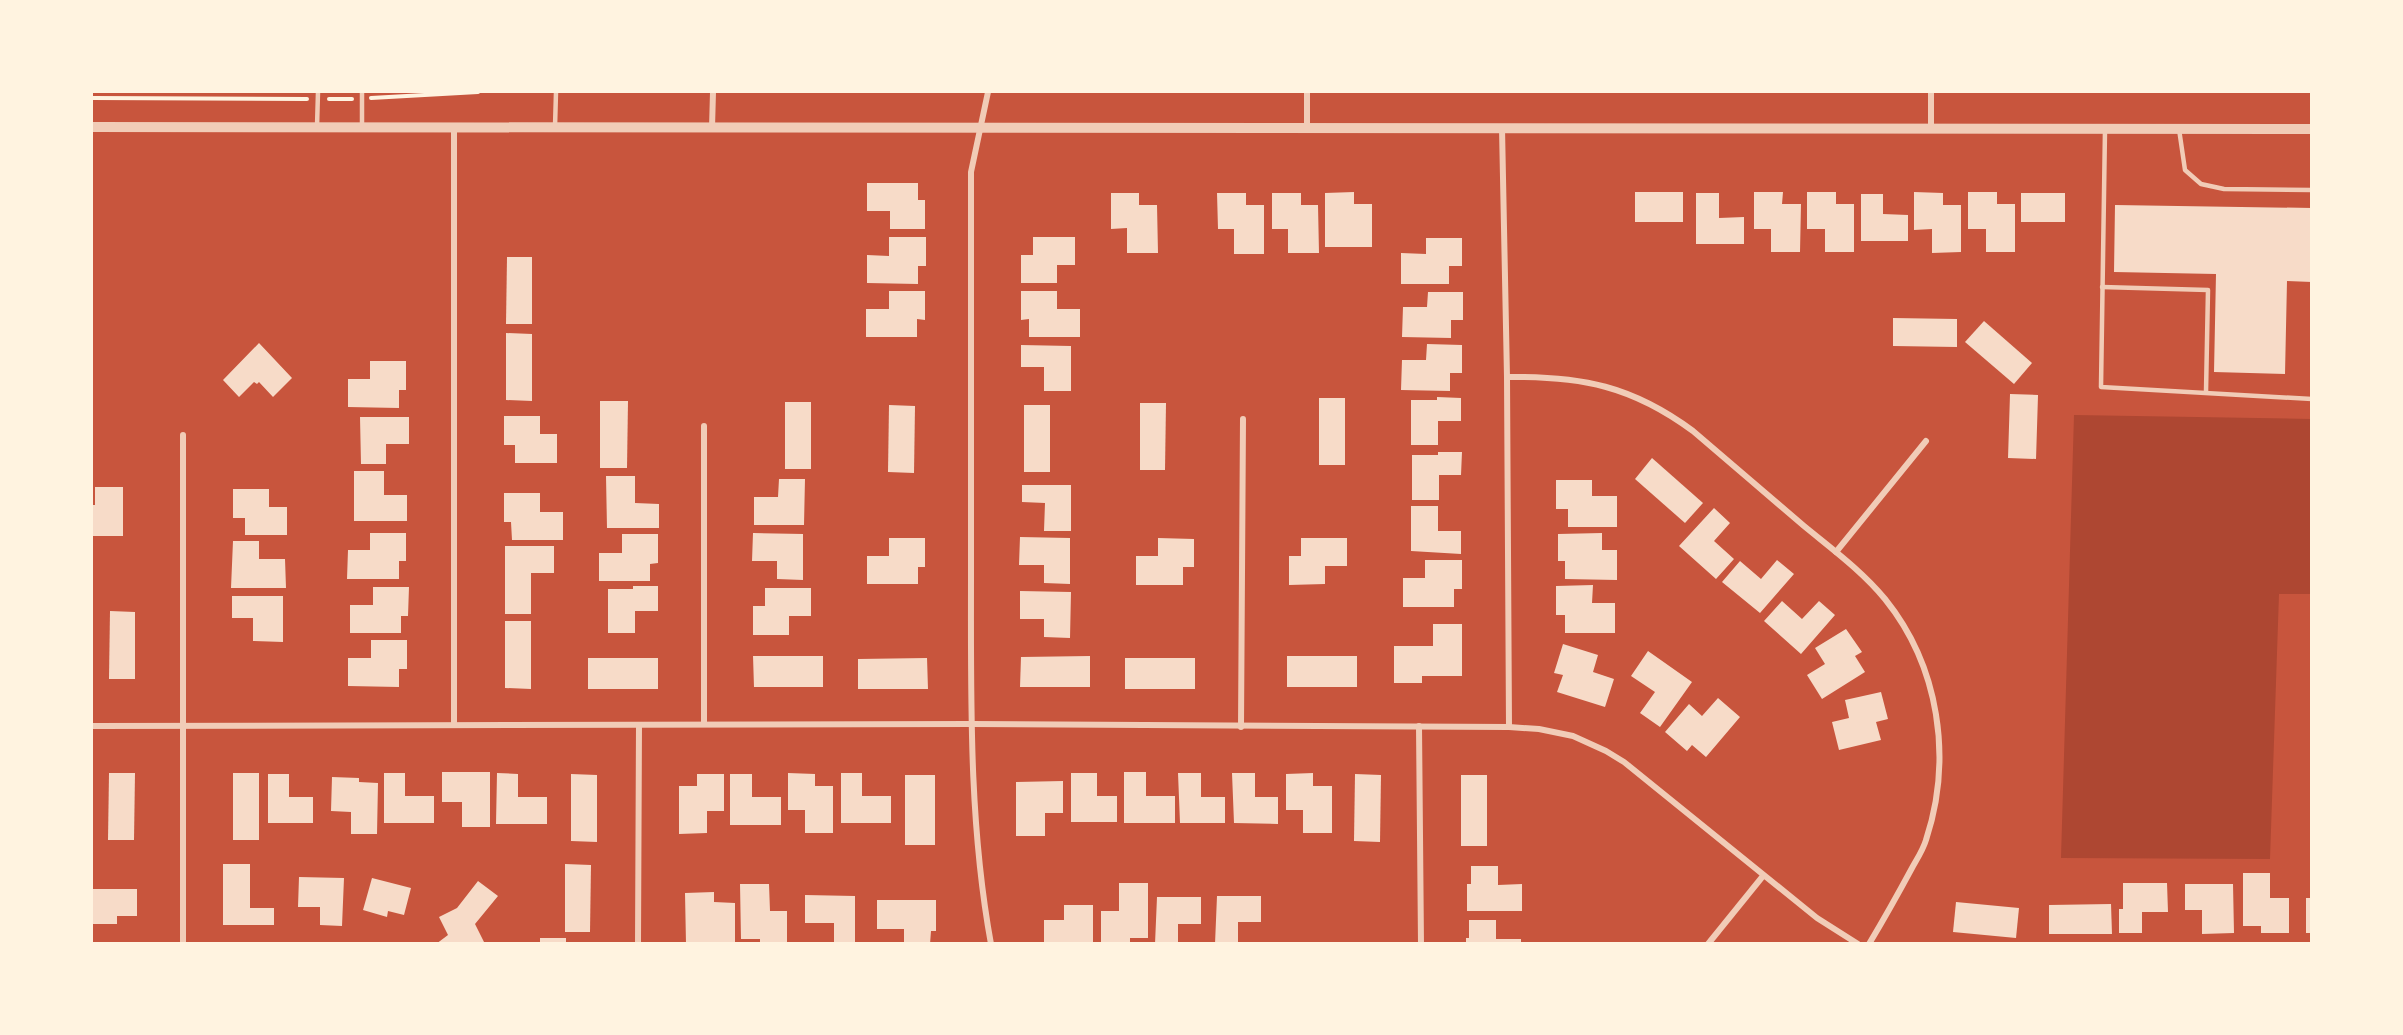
<svg xmlns="http://www.w3.org/2000/svg" width="2403" height="1035" font-family="Overpass,sans-serif">
	<style>
		.green { fill: #ae4732 }
		.building { fill: #f7dbc8 }
		.lines { fill: none; stroke-linecap: round; stroke-linejoin: round }
		.path { stroke: #fff3e0; stroke-width: 4 }
		.service { stroke: #f1ccb7; stroke-width: 4.5 }
		.minor { stroke: #f1ccb7; stroke-width: 6 }
		.tertiary { stroke: #f1ccb7; stroke-width: 10 }
	</style>
	<rect width="100%" height="100%" fill="#c8553d"/>
	<path class="green" d="M2074 415 2311 419V594H2279L2270 859 2061 858Z"/>
	<g class="building">
		<path d="M867 183H918V200H925V229H890V211H867Z"/>
		<path d="M1354 192V204H1372V247H1325V193Z"/>
		<rect x="1635" y="192" width="48" height="30"/>
		<path d="M1754 192H1783L1782 204H1801L1800 252H1771V229H1754Z"/>
		<path d="M1807 192H1836V204H1854V252H1825V229H1807Z"/>
		<path d="M1914 192 1943 193V205H1961V252L1932 253V229L1914 230Z"/>
		<path d="M1968 192H1997V204H2015V252H1986V229H1968Z"/>
		<path d="M1111 193H1139V205H1157L1158 253H1127V228L1111 229Z"/>
		<path d="M1217 193H1246V205H1264V254H1234V229H1218Z"/>
		<path d="M1272 193H1301V205H1318L1319 253H1288V229H1272Z"/>
		<path d="M1696 193H1719V218L1744 217V244H1696Z"/>
		<rect x="2021" y="193" width="44" height="29"/>
		<path d="M1861 194H1883V214L1908 215V241H1861Z"/>
		<path d="M2115 205 2312 208V282L2287 281 2285 374 2214 372 2216 274 2114 272Z"/>
		<path d="M889 237H926V266H918V284L867 283V255L889 256Z"/>
		<path d="M1033 237H1075V265H1057V283H1021V255H1033Z"/>
		<path d="M1426 238H1462V266H1449V284H1401V253L1426 254Z"/>
		<path d="M507 257H532V324H506Z"/>
		<path d="M889 291H925V320L917 319V337H866V309H889Z"/>
		<path d="M1021 291H1057V309H1080V337H1029V319L1021 320Z"/>
		<path d="M1428 292H1463V320H1451V338L1402 337 1403 307H1427Z"/>
		<path d="M1893 318 1957 319V347L1893 346Z"/>
		<path d="M1984 321 2032 363 2014 384 1965 342Z"/>
		<path d="M506 333 532 334V401L506 400Z"/>
		<path d="M259 343 292 378 273 397 259 382 257 384 254 382 239 397 223 380Z"/>
		<path d="M1427 344 1462 345V373H1450V391L1401 390 1402 360H1426Z"/>
		<path d="M1021 345 1071 346V391H1044V367H1021Z"/>
		<path d="M370 361H406V390H399V408L348 407V379H370Z"/>
		<path d="M2010 394 2038 395 2036 459 2008 458Z"/>
		<path d="M1437 397 1461 398V421H1438V445H1411V400H1437Z"/>
		<rect x="1319" y="398" width="26" height="67"/>
		<path d="M600 401H628L627 468H600Z"/>
		<rect x="785" y="402" width="26" height="67"/>
		<path d="M1140 403H1166L1165 470H1140Z"/>
		<path d="M889 405 915 406 914 473 888 472Z"/>
		<rect x="1024" y="405" width="26" height="67"/>
		<path d="M504 416H540V434H557V463H515V445H504Z"/>
		<path d="M360 417H409V444H386V464H361Z"/>
		<path d="M1438 452H1462L1461 475H1439V500H1412V455H1438Z"/>
		<path d="M1652 458 1703 503 1685 523 1635 479Z"/>
		<path d="M354 471H384V495H407V521H354Z"/>
		<path d="M606 476H635V503L659 504V528H607Z"/>
		<path d="M779 479H805L804 525H754V497H778Z"/>
		<path d="M1556 480H1592V496H1617V527H1568V509H1556Z"/>
		<path d="M1022 485H1071V531H1044L1045 503 1022 502Z"/>
		<path d="M95 487H123V536H92V505H95Z"/>
		<path d="M233 489H269V507H287V535H245V518H233Z"/>
		<path d="M504 493H540V512H563V540H512L511 522H504Z"/>
		<path d="M1411 506H1438V531H1461V554L1411 551Z"/>
		<path d="M1714 508 1730 523 1714 541 1734 559 1716 579 1679 546Z"/>
		<path d="M370 533H406V561H399V579H347L348 550H370Z"/>
		<path d="M753 533 803 534V580L777 579V561H752Z"/>
		<path d="M1602 533V550H1617V580L1565 579V561H1558V534Z"/>
		<path d="M622 534H658V563L650 564V581H599V553H622Z"/>
		<path d="M1020 537 1070 538V584L1044 583V565H1019Z"/>
		<path d="M889 538H925V567H918V584H867V556H889Z"/>
		<path d="M1158 538 1194 539V567H1183V585H1136V556H1158Z"/>
		<path d="M1301 538H1347V566H1325V584L1289 585V556H1301Z"/>
		<path d="M233 541H259V559H285L286 588H231Z"/>
		<path d="M505 546H554V573H531V614H505Z"/>
		<path d="M1425 560H1462V589H1454V607H1403V578H1425Z"/>
		<path d="M1777 560 1794 574 1760 613 1722 582 1740 561 1761 579Z"/>
		<path d="M1593 585 1592 603H1615V633H1565V615H1556V586Z"/>
		<path d="M633 586H658V611H635V633H608V589H633Z"/>
		<path d="M373 587H409L408 616H401V633H350V605H373Z"/>
		<path d="M765 588H811V616H789V635H753V606H765Z"/>
		<path d="M1020 591 1071 592 1070 638 1044 637V619H1020Z"/>
		<path d="M232 596H283V642L253 641V618H232Z"/>
		<path d="M1782 601 1802 619 1819 601 1835 615 1801 654 1764 621Z"/>
		<path d="M110 611 135 612V679H109Z"/>
		<path d="M505 621H531V689L505 688Z"/>
		<path d="M1433 624H1462V676H1422V683H1394V646H1433Z"/>
		<path d="M1846 629 1862 652 1855 656 1865 672 1822 699 1807 675 1825 664 1815 648Z"/>
		<path d="M371 640H407V669H399V687L348 686V658H371Z"/>
		<path d="M1563 644 1598 655 1593 672 1614 679 1605 707 1557 692 1563 675 1554 673Z"/>
		<path d="M1648 651 1692 682 1660 727 1640 713 1655 692 1631 676Z"/>
		<path d="M753 656H823V687H754Z"/>
		<path d="M1090 656V687H1020L1021 657Z"/>
		<rect x="1287" y="656" width="70" height="31"/>
		<rect x="588" y="658" width="70" height="31"/>
		<path d="M927 658 928 689H858V659Z"/>
		<rect x="1125" y="658" width="70" height="31"/>
		<path d="M1881 692 1888 719 1876 722 1881 740 1839 750 1832 722 1849 718 1845 700Z"/>
		<path d="M1718 698 1740 717 1706 757 1692 745 1687 751 1665 732 1689 704 1702 716Z"/>
		<path d="M442 772H490V827H462V802H442Z"/>
		<path d="M1124 772H1146V796H1175V823H1124Z"/>
		<path d="M109 773H135L134 840H108Z"/>
		<rect x="233" y="773" width="26" height="67"/>
		<path d="M384 773H405V796H434V823H384Z"/>
		<path d="M497 773 518 774V797H547V824H496Z"/>
		<path d="M788 773 815 774V786H833V833H805V810H788Z"/>
		<path d="M841 773H862V796H891V823H841Z"/>
		<path d="M1071 773H1097V796H1117V822H1071Z"/>
		<path d="M1178 773H1201V797H1225V823H1180Z"/>
		<path d="M1232 773H1255V797H1278V824L1234 823Z"/>
		<path d="M1313 773V786H1332V833H1303V810H1286V774Z"/>
		<path d="M268 774H289V797H313V823H268Z"/>
		<path d="M571 774 597 775V842L571 841Z"/>
		<path d="M697 774H724V811H707V833L679 834V786H697Z"/>
		<path d="M730 774H752V797H781V825H730Z"/>
		<path d="M1355 774 1381 775 1380 842 1354 841Z"/>
		<rect x="905" y="775" width="30" height="70"/>
		<rect x="1461" y="775" width="26" height="71"/>
		<path d="M332 777 359 778V782L378 783 377 834H351V812L331 811Z"/>
		<path d="M1063 781V813H1045V836H1016V782Z"/>
		<path d="M223 864H250V908H274V925H223Z"/>
		<path d="M565 864 591 865 590 932H565Z"/>
		<path d="M1471 866H1498V885L1522 884V911H1467V884H1471Z"/>
		<path d="M2243 873H2270V898H2289V933H2261V926H2243Z"/>
		<path d="M299 877 344 878 342 926 320 925V907H298Z"/>
		<path d="M372 878 411 888 404 915 388 911 387 917 363 910Z"/>
		<path d="M478 881 498 896 475 924 485 944H436L448 935 439 917 457 908Z"/>
		<path d="M1119 883H1148V938H1130V944H1101V911H1119Z"/>
		<path d="M2123 883H2167L2168 912H2142V933H2119V909H2123Z"/>
		<path d="M740 884H769L770 911H787V944H760V939H741Z"/>
		<path d="M2185 884H2233L2234 933 2202 934V910H2185Z"/>
		<path d="M93 889H137V916H117V924H93Z"/>
		<path d="M714 892V902L735 903V944H686L685 893Z"/>
		<path d="M805 895 855 896V944H834V923H805Z"/>
		<path d="M1217 896H1261V922H1238V944H1215Z"/>
		<path d="M1157 897H1201V924H1178V944H1155Z"/>
		<rect x="2306" y="898" width="6" height="35"/>
		<path d="M877 900H936V931H931L930 944H904V929H877Z"/>
		<path d="M1956 902 2019 908 2016 938 1953 932Z"/>
		<path d="M2111 904 2112 934H2049V905Z"/>
		<path d="M1064 905H1093V944H1044V920H1064Z"/>
		<path d="M1469 920H1496V939H1521V944H1466V938H1469Z"/>
		<rect x="540" y="938" width="26" height="6"/>
	</g>
	<g class="lines">
		<g class="path">
			<path d="M92 98 307 99"/>
			<path d="M371 98 478 92"/>
			<path d="M329 99H352"/>
		</g>
		<g class="service">
			<path d="M317 127 318 92"/>
			<path d="M362 127V92"/>
			<path d="M555 127 556 92"/>
			<path d="M2179 129 2185 170 2201 184 2224 189 2312 190"/>
			<path d="M2105 130 2101 387 2312 399"/>
			<path d="M2102 287 2208 290 2206 392"/>
		</g>
		<g class="minor">
			<path d="M988 92 971 172C971 308 971 445 971 581 971 702 969 824 991 944"/>
			<path d="M712 128 713 92"/>
			<path d="M1307 128V92"/>
			<path d="M1502 128 1507 377 1509 727"/>
			<path d="M1931 129V92"/>
			<path d="M1507 377C1582 376 1632 386 1693 431 1730 463 1767 494 1804 526 1832 549 1862 571 1885 599 1939 666 1953 758 1926 840 1923 850 1917 859 1912 868 1898 894 1884 919 1869 944"/>
			<path d="M183 435V944"/>
			<path d="M1836 552 1926 441"/>
			<path d="M704 723V426"/>
			<path d="M454 725V127"/>
			<path d="M92 726 971 724 1509 727 1539 729 1573 736 1606 751 1624 762 1817 918 1858 944"/>
			<path d="M1419 726 1421 944"/>
			<path d="M1241 727 1243 419"/>
			<path d="M638 944 639 725"/>
			<path d="M1708 944 1763 876"/>
		</g>
		<path class="tertiary" d="M92 127 2312 129"/>
	</g>
	<rect width="2403" height="1035" fill="none" stroke="#fff3e0" stroke-width="186"/>
</svg>
